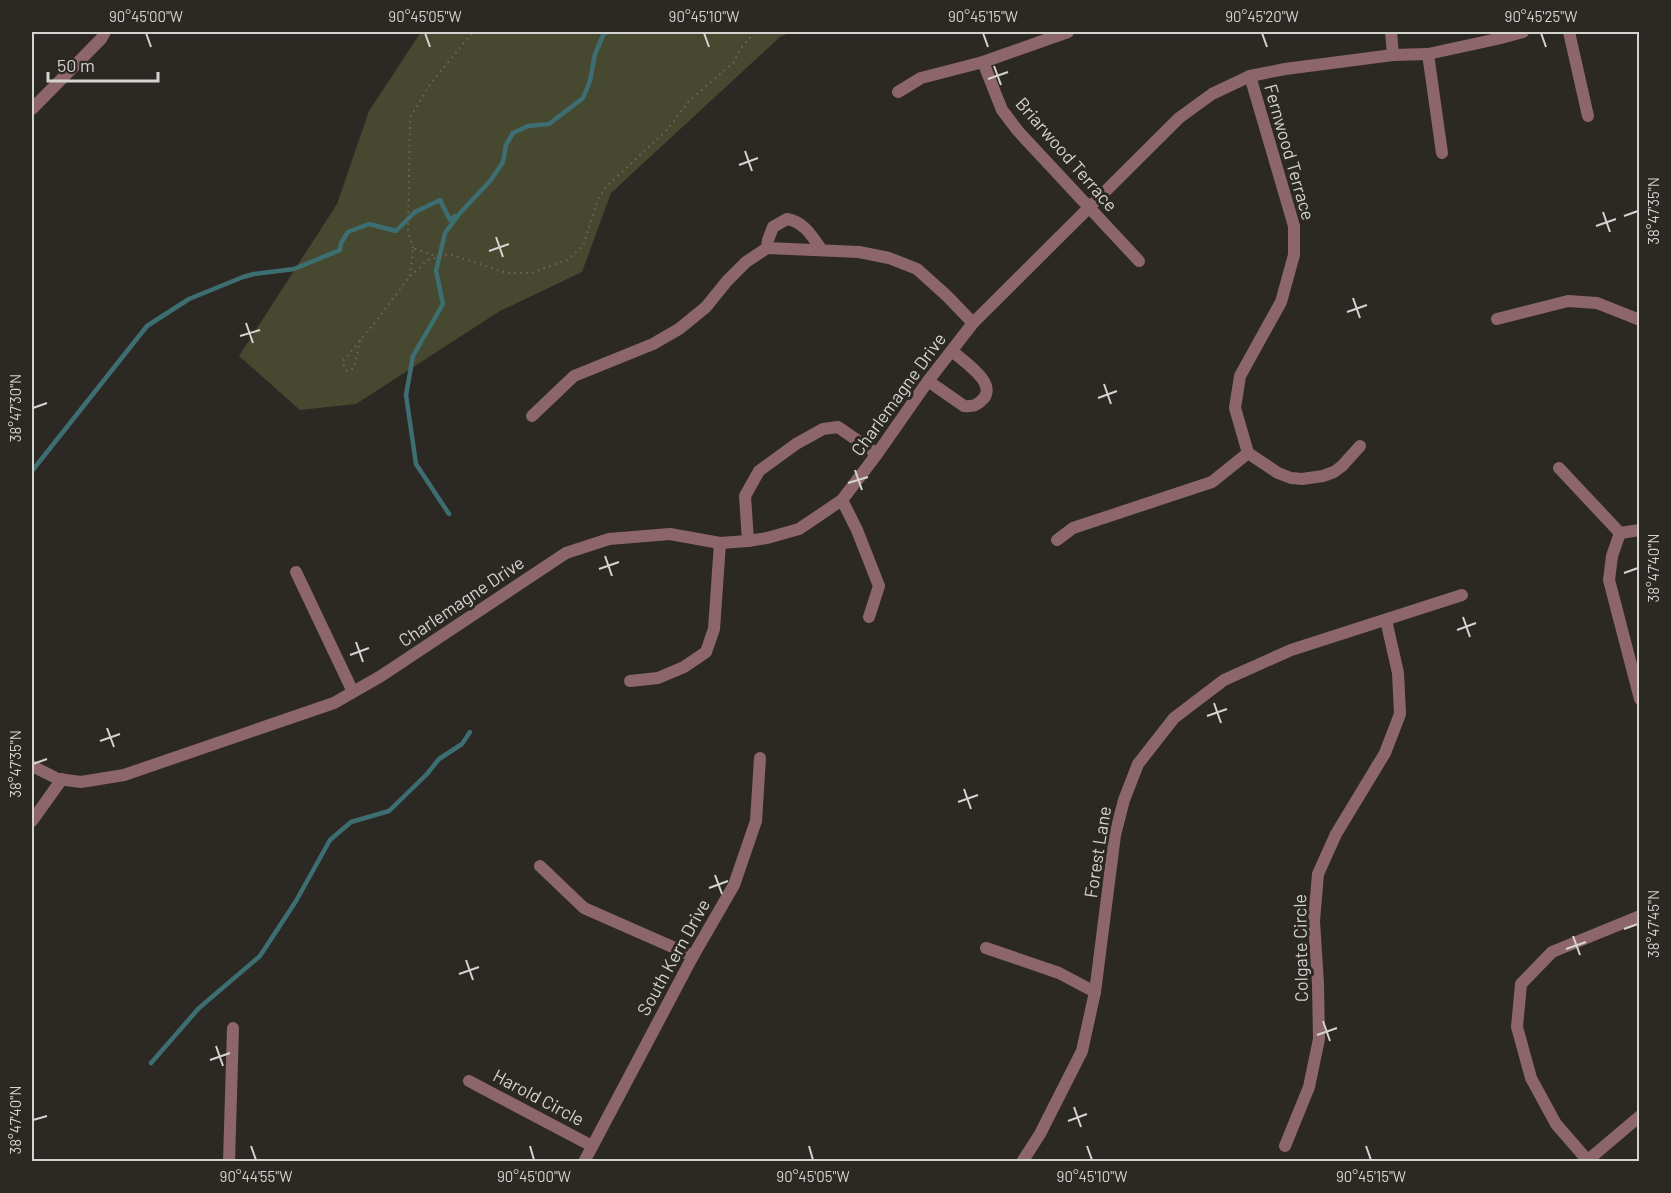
<svg xmlns="http://www.w3.org/2000/svg" width="1671" height="1193" font-family="Barlow,sans-serif">
	<style>
		.green { fill: #46482f }
		.lines { fill: none; stroke-linecap: round; stroke-linejoin: round }
		.stream { stroke: #3d6e72; stroke-width: 4.5 }
		.path { stroke: #6b6964; stroke-width: 2; stroke-dasharray: 1.5 4.5; stroke-linecap: butt }
		.minor { stroke: #8d666c; stroke-width: 12 }
		.ticks { fill: none; stroke: #d4d3cf; stroke-width: 2 }
		.labels { text-anchor: middle; dominant-baseline: central; stroke-width: 6; stroke-linejoin: round; paint-order: stroke }
		.street-label { font-size: 18px; fill: #d4d3cf; stroke: #2c2924 }
		.neatline { fill: none; stroke: #d4d3cf; stroke-width: 2 }
		.ticks-label { font-size: 15px; text-anchor: middle; fill: #d4d3cf }
	</style>
	<rect width="100%" height="100%" fill="#2c2924"/>
	<path class="green" d="M421 32H791L780 37 611 193 582 272 500 311 356 404 300 410 239 356 337 204 369 111Z"/>
	<g class="lines">
		<g class="stream">
			<path d="M32 471 147 326 189 299 243 277 254 274 294 269 340 250 341 243 348 232 369 224 396 231 415 212 440 200 450 220 455 216"/>
			<path d="M449 514 416 464 406 395 413 356 443 304 436 271 445 233 460 213 491 180 503 162 506 145 513 133 528 126 549 124 583 98 590 81 595 54 604 33 608 32"/>
			<path d="M151 1063 199 1008 260 956 296 901 330 840 351 822 389 811 427 774 439 759 462 744 470 732"/>
		</g>
		<g class="path">
			<path d="M413 248 408 232 410 118 431 83 473 32"/>
			<path d="M410 276 413 248 438 257"/>
			<path d="M360 340 354 368 347 371 344 368 343 361 377 320 410 276 428 260 449 254 507 273H531L567 260 583 246 598 199 607 186 668 129 689 101 733 63 741 48 755 32"/>
		</g>
		<g class="minor">
			<path d="M1391 32 1393 55"/>
			<path d="M1569 32 1588 116"/>
			<path d="M1428 54 1442 153"/>
			<path d="M983 62 1002 110 1018 131 1139 261"/>
			<path d="M1250 76 1294 226V255L1281 302 1240 376 1235 408 1248 453 1278 473 1291 478 1302 479 1323 476 1334 472 1342 466 1360 446"/>
			<path d="M898 92 921 78 983 62 1068 32"/>
			<path d="M32 109 101 39 105 32"/>
			<path d="M767 248 768 240 773 227 787 219C804 222 812 236 821 249"/>
			<path d="M1497 319 1568 301 1597 303 1640 320"/>
			<path d="M928 381 964 406C971 407 976 406 981 401 1001 385 963 361 952 351"/>
			<path d="M532 416 574 376 653 344 679 329 706 307 727 281 746 262 767 248 859 252 889 258 917 269 947 296 973 323"/>
			<path d="M1559 468 1620 533"/>
			<path d="M842 500 857 530 879 586 869 617"/>
			<path d="M1620 533 1612 556 1609 580 1640 699"/>
			<path d="M1620 533 1640 530"/>
			<path d="M1057 540 1073 528 1212 482 1248 453"/>
			<path d="M748 541 745 496 759 471 796 444 823 429 838 427 877 454"/>
			<path d="M296 572 353 692"/>
			<path d="M630 681 658 678 684 667 706 652 714 629 720 543"/>
			<path d="M32 766 58 779 81 782 124 775 334 703 381 676 566 553 609 539 670 534 720 543 748 541 767 538 799 529 842 500 877 454 928 381 973 323 1179 118 1212 94 1250 76 1285 69 1393 55 1428 54 1497 39 1523 32"/>
			<path d="M32 821 62 779"/>
			<path d="M540 866 584 908 693 956"/>
			<path d="M986 948 1059 973 1095 992"/>
			<path d="M469 1081 592 1146"/>
			<path d="M1285 1146 1309 1087 1319 1039 1318 984 1314 921 1318 874 1336 834 1385 753 1400 714 1398 673 1386 620"/>
			<path d="M1588 1160 1640 1116"/>
			<path d="M229 1162 233 1028"/>
			<path d="M584 1162 693 956 734 885 756 821 760 758"/>
			<path d="M1022 1162 1040 1134 1082 1051 1095 992 1115 835 1124 800 1138 764 1174 718 1224 680 1291 650 1462 595"/>
			<path d="M1589 1162 1556 1124 1531 1078 1517 1027 1521 984 1552 952 1640 916"/>
		</g>
	</g>
	<path class="ticks" d="M146 33 151 47M425 33 430 47M704 33 709 47M983 33 988 47M1262 33 1267 47M1541 33 1546 47M994 66 1001 85M988 79 1008 72M745 151 752 171M739 165 758 158M1603 212 1610 232M1624 216 1638 211M1596 226 1616 219M496 237 503 257M489 251 509 244M1353 298 1360 318M1347 312 1367 305M246 323 253 343M240 336 260 330M1104 384 1111 404M1098 398 1117 391M33 408 47 403M855 470 862 490M848 483 868 477M605 556 612 576M599 569 619 562M1624 573 1638 568M1463 617 1470 637M1457 630 1476 623M356 642 363 662M350 655 369 648M1214 703 1221 723M1207 716 1227 709M107 728 114 747M100 741 120 734M33 764 47 759M964 789 971 809M958 802 978 795M715 875 722 894M709 888 728 881M1624 929 1638 924M1573 936 1580 955M1566 949 1586 942M466 960 473 980M459 974 479 967M1323 1021 1330 1041M1317 1035 1337 1028M216 1046 223 1066M210 1060 230 1053M1074 1107 1081 1127M33 1120 47 1116M1068 1121 1087 1114M251 1146 256 1160M530 1146 534 1160M809 1146 813 1160M1087 1146 1092 1160M1366 1146 1371 1160"/>
	<g class="labels">
		<g class="street-label">
			<text transform="translate(1290 152) rotate(74)">Fernwood Terrace</text>
			<text transform="translate(1067 154) rotate(49)">Briarwood Terrace</text>
			<text transform="translate(898 394) rotate(-54)">Charlemagne Drive</text>
			<text transform="translate(461 601) rotate(-34)">Charlemagne Drive</text>
			<text transform="translate(1097 852) rotate(-81)">Forest Lane</text>
			<text transform="translate(1300 948) rotate(-91)">Colgate Circle</text>
			<text transform="translate(673 957) rotate(-61)">South Kern Drive</text>
			<text transform="translate(539 1097) rotate(28)">Harold Circle</text>
		</g>
	</g>
	<rect width="1671" height="1193" fill="none" stroke="#2c2924" stroke-width="66"/>
	<path d="M48 72v9h110v-9" fill="none" stroke="#d4d3cf" stroke-width="3"/>
	<text x="57" y="72" font-size="18" fill="#d4d3cf" stroke="#2c2924" stroke-width="4.5" paint-order="stroke">50 m</text>
	<rect x="33" y="33" width="1605" height="1127" class="neatline"/>
	<g class="ticks-label">
		<text x="146" y="22">90°45'00"W</text>
		<text x="425" y="22">90°45'05"W</text>
		<text x="704" y="22">90°45'10"W</text>
		<text x="983" y="22">90°45'15"W</text>
		<text x="1262" y="22">90°45'20"W</text>
		<text x="1541" y="22">90°45'25"W</text>
		<text transform="translate(1654 211) rotate(-90)" y="5">38°47'35"N</text>
		<text transform="translate(16 408) rotate(-90)" y="5">38°47'30"N</text>
		<text transform="translate(1654 568) rotate(-90)" y="5">38°47'40"N</text>
		<text transform="translate(16 764) rotate(-90)" y="5">38°47'35"N</text>
		<text transform="translate(1654 924) rotate(-90)" y="5">38°47'45"N</text>
		<text transform="translate(16 1120) rotate(-90)" y="5">38°47'40"N</text>
		<text x="256" y="1182">90°44'55"W</text>
		<text x="534" y="1182">90°45'00"W</text>
		<text x="813" y="1182">90°45'05"W</text>
		<text x="1092" y="1182">90°45'10"W</text>
		<text x="1371" y="1182">90°45'15"W</text>
	</g>
</svg>
